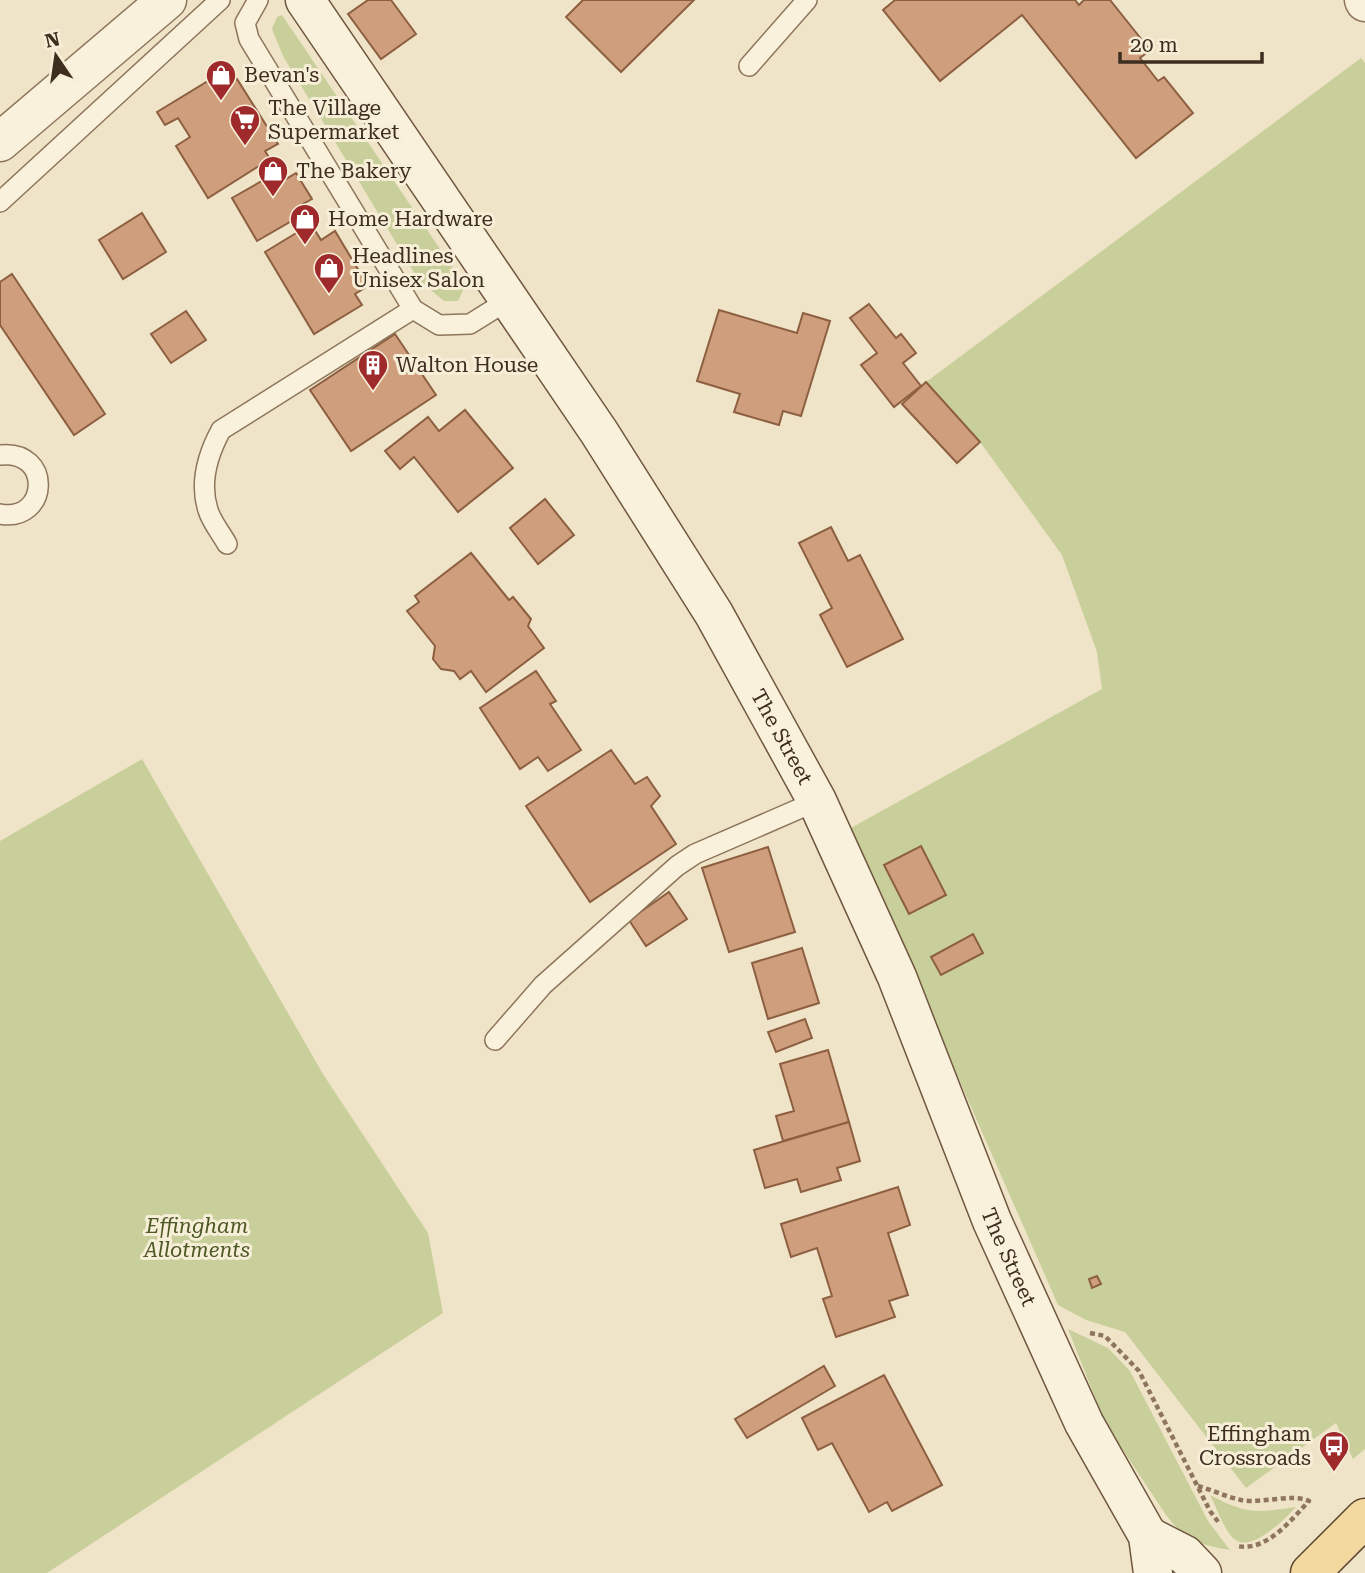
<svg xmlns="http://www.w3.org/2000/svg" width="1365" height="1573" font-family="'Roboto Serif',serif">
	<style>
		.green { fill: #c9cf9b }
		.building { fill: #cf9f7d; stroke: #8d5f41; stroke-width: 2 }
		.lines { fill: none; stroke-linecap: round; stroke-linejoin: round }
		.lane-casing { stroke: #8d765c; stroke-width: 22 }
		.street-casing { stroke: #8d765c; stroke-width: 41 }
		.secondary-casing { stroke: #6f573f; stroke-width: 41 }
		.primary-casing { stroke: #5b4430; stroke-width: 41 }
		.path { stroke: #8d765c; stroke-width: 4.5; stroke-dasharray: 5 3.5; stroke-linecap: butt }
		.lane { stroke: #faf1dc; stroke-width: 19 }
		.street { stroke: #faf1dc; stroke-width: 38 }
		.secondary { stroke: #faf1dc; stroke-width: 38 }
		.primary { stroke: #f3d9a0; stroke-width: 38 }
		.labels { text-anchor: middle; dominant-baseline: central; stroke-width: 6; stroke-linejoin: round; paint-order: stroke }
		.poi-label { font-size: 21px; fill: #3d2e20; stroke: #f7eed8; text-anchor: start }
		.street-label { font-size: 21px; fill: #3d2e20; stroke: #f7eed8 }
		.park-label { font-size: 21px; font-style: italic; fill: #4d5a26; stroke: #f7eed8 }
	</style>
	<rect width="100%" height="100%" fill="#f0e4c8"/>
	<g class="green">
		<path d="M282 15 465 286 458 301H444L418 279 283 56 272 29 277 17Z"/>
		<path d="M1361 58 1365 63V1449L1353 1459 1336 1423 1246 1488 1125 1332 1086 1320 1058 1305 849 829 1102 689 1097 652 1062 555 980 442 926 382Z"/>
		<path d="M142 759 323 1074 428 1233 443 1313 47 1573H0V841Z"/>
		<path d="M1068 1329 1108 1348 1130 1371 1208 1521 1230 1550C1202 1546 1184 1539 1166 1515L1105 1423Z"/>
		<path d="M1210 1495C1246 1514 1256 1513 1296 1507 1285 1519 1250 1555 1233 1538 1223 1528 1217 1508 1210 1495Z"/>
	</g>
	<g class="building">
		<path d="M368 0H391L416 34 381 59 348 14Z"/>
		<path d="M583 0H694L621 72 566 17Z"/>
		<path d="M895 0H1075L1079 5 1084 0H1110L1150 50 1140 58 1158 81 1164 77 1193 113 1136 158 1022 15 940 81 883 10Z"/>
		<path d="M218 75 225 87 237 79 278 144 265 151 270 159 208 198 176 146 190 137 178 118 165 125 157 112Z"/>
		<path d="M281 170 286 179 296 173 312 199 303 204 307 212 257 241 232 198Z"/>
		<path d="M142 213 166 252 123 279 99 240Z"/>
		<path d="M311 224 321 240 335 231 368 286 355 294 362 305 314 334 265 252Z"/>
		<path d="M12 274 105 414 74 435 0 325V282Z"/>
		<path d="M869 304 896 338 901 334 916 353 903 363 921 386 894 407 861 365 877 353 850 318Z"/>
		<path d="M719 310 797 333 803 313 830 321 801 416 783 411 779 425 734 412 740 394 697 381Z"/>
		<path d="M186 311 206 340 171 363 151 334Z"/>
		<path d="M395 334 436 395 351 451 310 390Z"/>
		<path d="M926 382 980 442 957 463 902 404Z"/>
		<path d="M465 410 513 468 458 512 414 457 400 469 385 451 428 417 439 431Z"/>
		<path d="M545 499 574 535 538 564 510 528Z"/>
		<path d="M831 527 848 561 860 555 903 639 847 667 820 615 832 608 799 543Z"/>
		<path d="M471 553 509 600 513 597 531 619 528 626 544 648 486 692 471 671 460 679 454 671 441 669 433 659 435 646 407 611 419 602 415 596Z"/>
		<path d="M536 671 556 701 550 704 581 750 548 771 538 757 520 769 480 708Z"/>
		<path d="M611 750 635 784 647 777 660 796 651 806 676 844 590 902 526 806Z"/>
		<path d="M921 846 946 895 909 914 884 865Z"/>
		<path d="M768 847 795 932 729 952 702 868Z"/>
		<path d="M669 892 687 919 646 946 629 920Z"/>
		<path d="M973 934 983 953 941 975 931 957Z"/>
		<path d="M802 948 819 1003 768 1019 752 963Z"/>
		<path d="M805 1019 812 1038 776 1052 768 1032Z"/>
		<path d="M828 1050 849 1122 783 1141 776 1116 794 1111 780 1064Z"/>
		<path d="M849 1122 860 1161 837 1168 841 1180 801 1192 797 1179 765 1188 754 1150Z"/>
		<path d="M898 1187 910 1225 888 1233 908 1295 889 1301 895 1317 836 1337 823 1299 832 1296 817 1248 791 1257 781 1224Z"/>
		<path d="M1097 1276 1101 1284 1092 1288 1089 1279Z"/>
		<path d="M824 1366 835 1386 747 1438 735 1419Z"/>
		<path d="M884 1375 942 1485 892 1511 887 1502 869 1512 832 1443 818 1450 802 1418Z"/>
	</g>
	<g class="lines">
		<g class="lane-casing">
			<g id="lane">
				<path d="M258 0 245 23 249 39 413 309 439 325 470 324 510 299"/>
				<path d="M749 66 807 0"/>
				<path d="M0 202 220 0"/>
				<path d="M0 455C53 449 49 523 0 514"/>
				<path d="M227 544C221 533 211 521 208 510 199 482 208 454 221 430L413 309"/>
				<path d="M495 1040 543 985 677 866 695 854 817 801"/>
			</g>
		</g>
		<g class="street-casing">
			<g id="street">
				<path d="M1364 0 1365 2"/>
				<path d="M0 142 167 0"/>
			</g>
		</g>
		<g class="secondary-casing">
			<g id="secondary">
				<path id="s1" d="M305 0 599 432 714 614 817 801 897 977 992 1221 1084 1423 1148 1536 1153 1573"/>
				<path d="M1148 1536 1185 1555 1202 1573"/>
			</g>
		</g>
		<g class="primary-casing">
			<path id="primary" d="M1310 1573 1365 1518"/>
		</g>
		<g class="path">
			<path d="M1090 1333 1105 1336 1139 1371 1210 1511 1219 1523"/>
			<path d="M1198 1486C1212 1490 1227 1497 1241 1500 1262 1504 1292 1493 1309 1501 1291 1520 1267 1552 1237 1546"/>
		</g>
		<use href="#lane" class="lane"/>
		<use href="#street" class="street"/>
		<use href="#secondary" class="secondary"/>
		<use href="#primary" class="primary"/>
	</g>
	<defs>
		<g id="shop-pin" transform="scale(1.575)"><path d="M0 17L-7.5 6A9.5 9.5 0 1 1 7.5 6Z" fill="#9e2a2b" stroke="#f7eed8"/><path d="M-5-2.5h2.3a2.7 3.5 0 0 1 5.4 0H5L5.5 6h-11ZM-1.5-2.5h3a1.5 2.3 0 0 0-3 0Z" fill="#fff"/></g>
		<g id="supermarket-pin" transform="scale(1.575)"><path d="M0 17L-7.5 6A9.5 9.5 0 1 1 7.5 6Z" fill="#9e2a2b" stroke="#f7eed8"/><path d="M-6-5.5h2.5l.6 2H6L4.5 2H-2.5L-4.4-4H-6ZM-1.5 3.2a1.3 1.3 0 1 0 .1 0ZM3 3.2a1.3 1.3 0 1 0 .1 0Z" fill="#fff"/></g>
		<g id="building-pin" transform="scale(1.575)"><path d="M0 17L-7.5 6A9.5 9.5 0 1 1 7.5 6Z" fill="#9e2a2b" stroke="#f7eed8"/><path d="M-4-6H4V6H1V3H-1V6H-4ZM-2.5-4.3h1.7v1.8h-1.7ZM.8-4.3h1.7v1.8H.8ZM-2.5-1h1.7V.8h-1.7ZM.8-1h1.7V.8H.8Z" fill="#fff"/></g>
		<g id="bus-pin" transform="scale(1.575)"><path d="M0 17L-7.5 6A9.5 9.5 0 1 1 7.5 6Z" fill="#9e2a2b" stroke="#f7eed8"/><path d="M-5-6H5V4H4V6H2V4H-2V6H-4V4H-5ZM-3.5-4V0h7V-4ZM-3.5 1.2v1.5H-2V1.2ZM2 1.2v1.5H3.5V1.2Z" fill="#fff"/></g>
	</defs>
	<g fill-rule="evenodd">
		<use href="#shop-pin" x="221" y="75"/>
		<use href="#supermarket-pin" x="245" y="120"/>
		<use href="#shop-pin" x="273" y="171"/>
		<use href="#shop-pin" x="305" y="219"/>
		<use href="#shop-pin" x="329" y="268"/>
		<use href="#building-pin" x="373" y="365"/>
		<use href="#bus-pin" x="1334" y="1446"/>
	</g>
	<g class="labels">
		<g class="poi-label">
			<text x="244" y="75">Bevan's</text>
			<text x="268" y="108">The Village<tspan x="268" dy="24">Supermarket</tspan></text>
			<text x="296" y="171">The Bakery</text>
			<text x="328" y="219">Home Hardware</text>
			<text x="352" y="256">Headlines<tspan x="352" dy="24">Unisex Salon</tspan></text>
			<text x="396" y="365">Walton House</text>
			<text x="1311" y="1434" text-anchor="end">Effingham<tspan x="1311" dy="24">Crossroads</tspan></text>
		</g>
		<g class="street-label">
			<text stroke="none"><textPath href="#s1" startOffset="878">The Street</textPath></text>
			<text stroke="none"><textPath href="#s1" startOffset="1446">The Street</textPath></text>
		</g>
		<g class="park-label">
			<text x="197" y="1226">Effingham<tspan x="197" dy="24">Allotments</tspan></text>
		</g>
	</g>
	<g transform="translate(56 56) rotate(347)" stroke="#f7eed8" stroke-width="5" paint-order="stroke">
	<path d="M0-5L12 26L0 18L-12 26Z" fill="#3d2e20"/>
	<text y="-10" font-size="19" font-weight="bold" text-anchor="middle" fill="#3d2e20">N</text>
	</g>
	<path d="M1120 52v10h142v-10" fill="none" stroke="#3d2e20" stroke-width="3.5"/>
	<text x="1130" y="52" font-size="21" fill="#3d2e20" stroke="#f7eed8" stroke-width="5" paint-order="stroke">20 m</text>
</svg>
